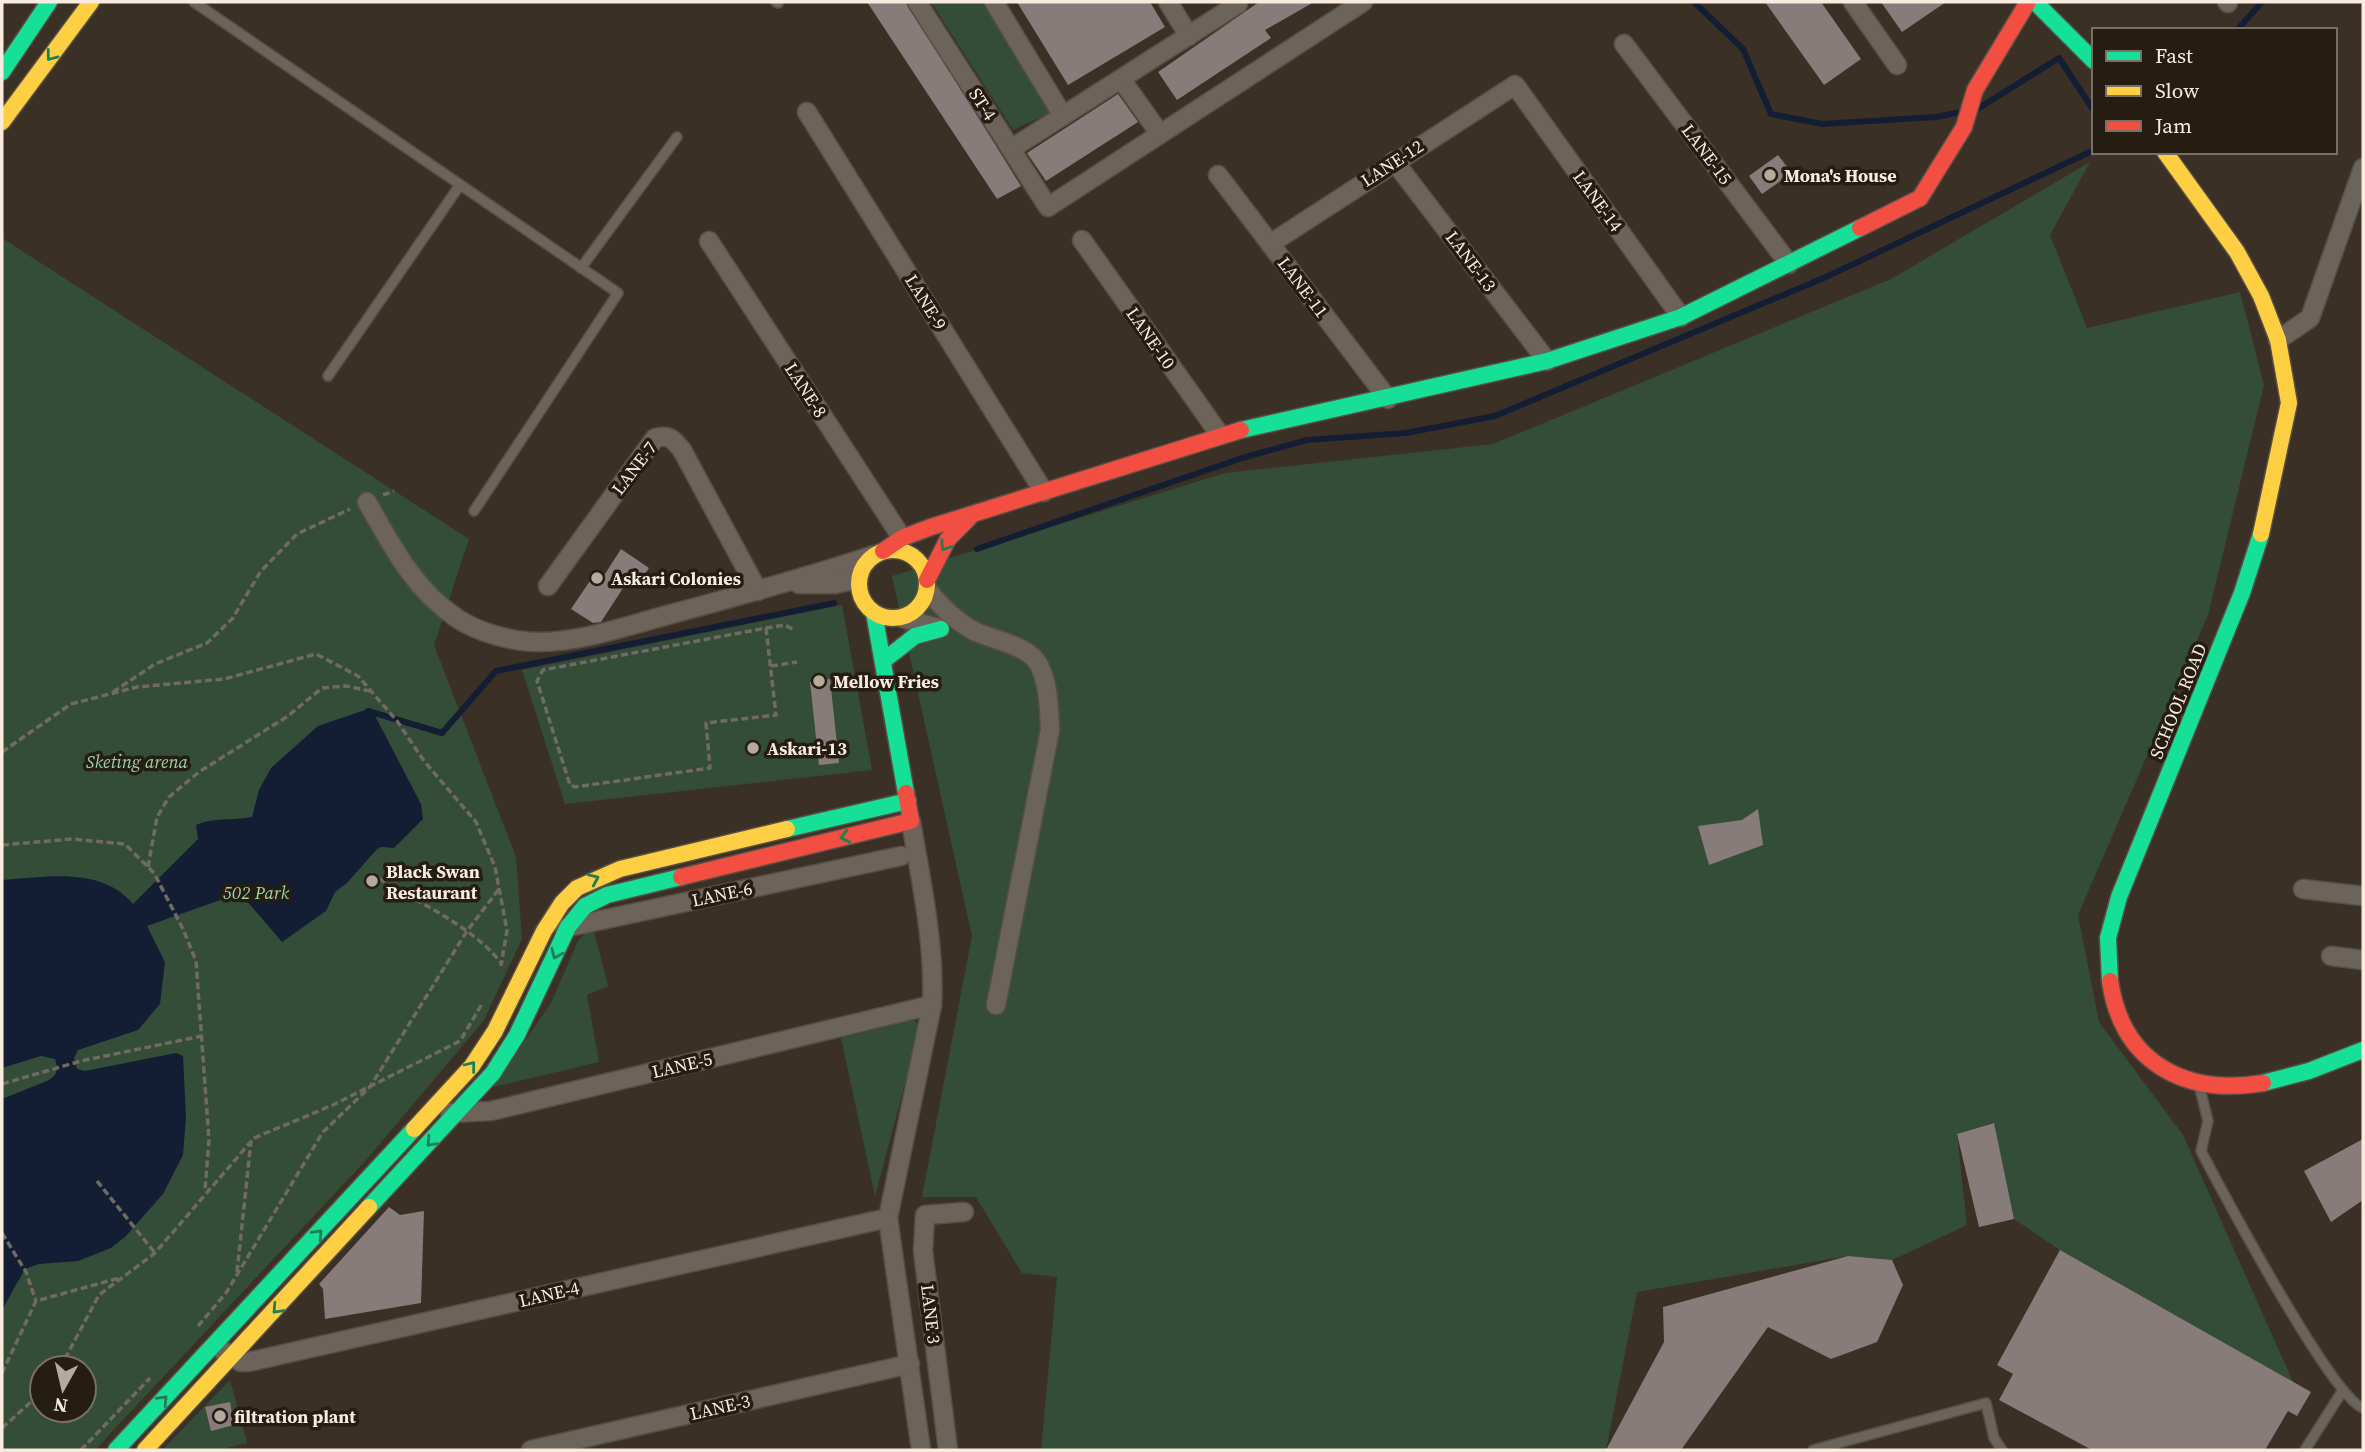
<svg xmlns="http://www.w3.org/2000/svg" width="2365" height="1452" font-family="'Source Serif 4',serif">
	<style>
		.green { fill: #344d38; fill-rule: evenodd }
		.water { fill: #131e34 }
		.lines { fill: none; stroke-linecap: round; stroke-linejoin: round }
		.stream { stroke: #131e34; stroke-width: 6 }
		.building { fill: #887c7b }
		.lane-casing { stroke: #584f44; stroke-width: 12 }
		.street-casing { stroke: #584f44; stroke-width: 21 }
		.fast-casing { stroke: #584f44; stroke-width: 19 }
		.slow-casing { stroke: #584f44; stroke-width: 19 }
		.jam-casing { stroke: #584f44; stroke-width: 19 }
		.path { stroke: #716a62; stroke-width: 3.5; stroke-dasharray: 7 3.5; stroke-linecap: butt }
		.lane { stroke: #6c635b; stroke-width: 9 }
		.street { stroke: #6c635b; stroke-width: 18 }
		.fast { stroke: #16e098; stroke-width: 16 }
		.slow { stroke: #ffcf43; stroke-width: 16 }
		.jam { stroke: #f24e42; stroke-width: 16 }
		.oneway { stroke: #1e7e55 }
		.poi-dot { fill: #b6aa9d; stroke: #251c12; stroke-width: 2.5 }
		.labels { text-anchor: middle; dominant-baseline: central; stroke-width: 7; stroke-linejoin: round; paint-order: stroke }
		.street-label { font-size: 18px; fill: #f9ecde; stroke: #251c12 }
		.poi-label { font-size: 18px; font-weight: bold; fill: #f9ecde; stroke: #251c12; text-anchor: start }
		.park-label { font-size: 18px; font-style: italic; fill: #9bd2a8; stroke: #251c12 }
	</style>
	<rect width="100%" height="100%" fill="#3b3025"/>
	<g class="green">
		<path d="M931 2H983L1050 113 1013 130Z"/>
		<path d="M2090 162 2050 235 2087 328 2240 292 2264 385 2208 615 2078 915 2099 1022 2183 1135 2293 1382 2060 1250 2014 1219 1993 1123 1957 1134 1967 1225 1892 1260 1848 1256 1637 1292 1606 1450H1041L1057 1277 1022 1273 976 1197H922L972 936 892 576 1225 473 1493 444 1891 279Z"/>
		<path d="M2 238 469 539 434 645 516 857 522 939 484 1020 368 1158 95 1450H2ZM42 1368H84V1410H42Z"/>
		<path d="M842 605 872 770 565 804 522 670Z"/>
		<path d="M594 932 608 986 587 995 599 1062 493 1087 551 1003 578 941 586 933Z"/>
		<path d="M913 1020 919 1024V1031L875 1196 841 1038Z"/>
		<path d="M230 1380 247 1443 219 1450H162Z"/>
	</g>
	<path class="water" d="M371 708 421 804 423 819 394 848 381 847 377 849 347 883 335 892 326 911 282 942 240 893 147 926 165 962 160 1004 138 1030 78 1050 74 1058 77 1069 85 1071 176 1053 183 1056 186 1117 183 1155 163 1194 125 1237 111 1248 78 1261 39 1264 25 1269 2 1310V1099L47 1081C57 1076 59 1070 55 1059L41 1056 2 1068V880C45 877 102 866 133 904L198 839 196 825C214 817 232 821 252 817L259 790 271 768 318 726Z"/>
	<g class="lines">
		<g class="stream">
			<path d="M1694 2 1743 49 1771 114 1822 124 1936 117 1961 112"/>
			<path d="M2237 30 2262 2"/>
			<path d="M1979 108 2059 58 2094 111"/>
			<path d="M977 549 1242 458 1307 440 1406 433 1495 416 1826 277 2094 150"/>
			<path d="M368 711 442 733 496 671 834 603"/>
		</g>
	</g>
	<g class="building">
		<path d="M867 2H906L1021 186 997 199Z"/>
		<path d="M1017 2H1150L1165 27 1068 85Z"/>
		<path d="M1259 2H1314L1265 30 1271 38 1177 100 1158 72Z"/>
		<path d="M1765 2H1821L1861 59 1824 85Z"/>
		<path d="M1881 2H1946L1902 32Z"/>
		<path d="M1118 94 1138 122 1046 181 1027 153Z"/>
		<path d="M1778 155 1792 173 1762 194 1749 176Z"/>
		<path d="M621 549 649 568 636 587 627 582 601 622 593 623 571 609 596 572 603 577Z"/>
		<path d="M830 679 839 763 819 765 810 682Z"/>
		<path d="M1758 809 1763 845 1709 865 1698 826 1742 820Z"/>
		<path d="M1994 1123 2014 1219 1979 1227 1957 1134Z"/>
		<path d="M2363 1139V1200L2331 1222 2304 1171Z"/>
		<path d="M389 1207 400 1215 424 1211 421 1303 325 1319 323 1289 319 1284Z"/>
		<path d="M2060 1250 2311 1392 2297 1416 2288 1411 2265 1450H2092L1999 1400 2013 1374 1997 1365Z"/>
		<path d="M1848 1256 1892 1260 1903 1285 1877 1342 1831 1359 1768 1327 1681 1450H1606L1664 1342 1663 1307Z"/>
		<path d="M230 1402 234 1425 211 1431 205 1407Z"/>
	</g>
	<g class="lines">
		<g class="lane-casing">
			<g id="lane">
				<path d="M194 2 618 293 474 511"/>
				<path d="M776 2 778 3"/>
				<path d="M581 268 677 137"/>
				<path d="M328 376 460 185"/>
				<path d="M2199 1085 2208 1121 2201 1151C2222 1191 2332 1398 2363 1408"/>
				<path d="M1813 1450 1986 1403 1994 1438 2002 1450"/>
				<path d="M2305 1450 2343 1390"/>
			</g>
		</g>
		<g class="street-casing">
			<g id="street">
				<path d="M917 2 1048 207 1363 2"/>
				<path d="M994 2 1063 116"/>
				<path d="M1168 2 1189 36"/>
				<path d="M1853 2 1897 65"/>
				<path d="M2227 2 2228 3"/>
				<path d="M1624 44 1789 264"/>
				<path d="M1121 79 1160 134"/>
				<path d="M807 112 1044 492"/>
				<path d="M1011 149 1238 4"/>
				<path d="M1394 161 1547 361"/>
				<path d="M1218 175 1388 399"/>
				<path d="M1082 240 1220 435"/>
				<path d="M709 241 902 538"/>
				<path d="M1270 244 1515 85 1681 317"/>
				<path d="M2278 340 2310 318 2363 168"/>
				<path d="M367 502C392 546 414 590 458 619 480 633 513 642 539 642 581 642 623 627 664 616 735 597 805 578 874 555"/>
				<path d="M799 584H835L858 579"/>
				<path d="M548 586 655 438C669 434 673 439 682 450L758 591"/>
				<path d="M927 589C940 606 953 619 972 630 991 640 1028 644 1039 665 1049 685 1049 709 1050 730L996 1005"/>
				<path d="M902 618 938 628"/>
				<path d="M911 821C921 882 935 943 932 1005L888 1218 921 1450"/>
				<path d="M2303 889 2363 896"/>
				<path d="M564 928 901 856"/>
				<path d="M2331 956 2363 960"/>
				<path d="M450 1113 491 1111 932 1005"/>
				<path d="M222 1350 241 1362H248L888 1218"/>
				<path d="M531 1450 910 1364"/>
				<path d="M948 1450 923 1251 925 1215 964 1212"/>
			</g>
		</g>
		<g class="fast-casing">
			<g id="fast">
				<path d="M2035 2 2094 61"/>
				<path d="M2 72 49 2"/>
				<path d="M1241 430 1547 361 1681 317 1860 228"/>
				<path d="M874 613 906 793"/>
				<path d="M883 661 915 636 941 629"/>
				<path d="M787 829 908 801"/>
				<path d="M2110 981 2108 938 2119 897 2242 593 2261 534"/>
				<path d="M2263 1083 2309 1071 2363 1050"/>
				<path d="M369 1207 493 1073 517 1035 568 927 585 906 607 895 681 877"/>
				<path d="M116 1450 414 1129"/>
			</g>
		</g>
		<g class="slow-casing">
			<g id="slow">
				<path d="M2 122 91 2"/>
				<path d="M2165 152 2237 252 2261 296 2278 340 2289 403 2261 534"/>
				<circle cx="893" cy="584" r="34"/>
				<path d="M414 1129 472 1066 495 1031 544 931 562 903 577 888 620 869 787 829"/>
				<path d="M145 1450 369 1207"/>
			</g>
		</g>
		<g class="jam-casing">
			<g id="jam">
				<path d="M1860 228 1920 198 1964 127 1975 90 2028 2"/>
				<path d="M883 551 902 538 931 527 1241 430"/>
				<path d="M927 580 948 539 969 518"/>
				<path d="M681 877 911 821 906 793"/>
				<path d="M2110 981C2122 1063 2185 1096 2263 1083"/>
			</g>
		</g>
		<g class="path">
			<path d="M383 495 394 491"/>
			<path d="M766 628 776 715 706 723 710 768 575 787 570 785 537 681 543 670 766 628 785 625 794 630"/>
			<path d="M771 666 797 662"/>
			<path d="M113 692 155 664 207 643 232 619 261 571 297 534 350 509"/>
			<path d="M2 752 71 704 137 687 224 679 316 654 358 676 397 721 424 761 476 822 495 867 507 930 501 966"/>
			<path d="M2 845 72 839 125 844 154 873 183 929 196 961 209 1140 205 1190"/>
			<path d="M148 867 157 817 169 797 199 772 288 716 322 688 346 686 370 691"/>
			<path d="M370 873C414 902 469 922 502 964"/>
			<path d="M2 1084 81 1061 202 1036"/>
			<path d="M97 1181 155 1253"/>
			<path d="M2 1233 26 1272 36 1301"/>
			<path d="M237 1272 251 1141"/>
			<path d="M198 1326 226 1293 323 1132 370 1087 467 931 499 889"/>
			<path d="M60 1368 99 1295 155 1253 254 1138 333 1105 460 1041 482 1004"/>
			<path d="M2 1373 36 1301 119 1278"/>
			<path d="M2 1428 42 1392"/>
			<path d="M81 1450 150 1378"/>
		</g>
		<use href="#lane" class="lane"/>
		<use href="#street" class="street"/>
		<use href="#fast" class="fast"/>
		<use href="#slow" class="slow"/>
		<use href="#jam" class="jam"/>
	</g>
	<defs><path id="oneway-chevron" d="M-2-3.5L2.5 0L-2 3.5" fill="none" stroke-width="1.6" stroke-linecap="round" stroke-linejoin="round" transform="scale(1.75)"/></defs>
	<g class="oneway">
		<use href="#oneway-chevron" transform="translate(51 56) rotate(127)"/>
		<use href="#oneway-chevron" transform="translate(945 546) rotate(124)"/>
		<use href="#oneway-chevron" transform="translate(845 837) rotate(166)"/>
		<use href="#oneway-chevron" transform="translate(594 879) rotate(-24)"/>
		<use href="#oneway-chevron" transform="translate(556 954) rotate(114)"/>
		<use href="#oneway-chevron" transform="translate(471 1066) rotate(-52)"/>
		<use href="#oneway-chevron" transform="translate(431 1142) rotate(133)"/>
		<use href="#oneway-chevron" transform="translate(318 1234) rotate(-47)"/>
		<use href="#oneway-chevron" transform="translate(277 1309) rotate(133)"/>
		<use href="#oneway-chevron" transform="translate(163 1400) rotate(-47)"/>
	</g>
	<g class="poi-dot">
		<circle cx="1770" cy="175" r="7"/>
		<circle cx="597" cy="578" r="7"/>
		<circle cx="819" cy="681" r="7"/>
		<circle cx="753" cy="748" r="7"/>
		<circle cx="372" cy="881" r="7"/>
		<circle cx="220" cy="1416" r="7"/>
	</g>
	<g class="labels">
		<g class="street-label">
			<text transform="translate(983 104) rotate(57)">ST-4</text>
			<text transform="translate(1707 154) rotate(53)">LANE-15</text>
			<text transform="translate(1392 163) rotate(-33)">LANE-12</text>
			<text transform="translate(1598 201) rotate(54)">LANE-14</text>
			<text transform="translate(1471 261) rotate(53)">LANE-13</text>
			<text transform="translate(1303 287) rotate(53)">LANE-11</text>
			<text transform="translate(926 302) rotate(58)">LANE-9</text>
			<text transform="translate(1151 338) rotate(55)">LANE-10</text>
			<text transform="translate(806 390) rotate(57)">LANE-8</text>
			<text transform="translate(634 468) rotate(-53)">LANE-7</text>
			<text transform="translate(2178 701) rotate(-68)">SCHOOL ROAD</text>
			<text transform="translate(722 894) rotate(-12)">LANE-6</text>
			<text transform="translate(682 1065) rotate(-13)">LANE-5</text>
			<text transform="translate(549 1294) rotate(-13)">LANE-4</text>
			<text transform="translate(931 1314) rotate(83)">LANE 3</text>
			<text transform="translate(720 1407) rotate(-13)">LANE-3</text>
		</g>
		<g class="poi-label">
			<text x="1784" y="175">Mona's House</text>
			<text x="611" y="578">Askari Colonies</text>
			<text x="833" y="681">Mellow Fries</text>
			<text x="767" y="748">Askari-13</text>
			<text x="386" y="871">Black Swan<tspan x="386" dy="21">Restaurant</tspan></text>
			<text x="234" y="1416">filtration plant</text>
		</g>
		<g class="park-label">
			<text x="137" y="761">Sketing arena</text>
			<text x="256" y="892">502 Park</text>
		</g>
	</g>
	<rect width="2365" height="1452" fill="none" stroke="#f9ecde" stroke-width="7"/>
	<rect x="2092" y="28" width="245" height="126" fill="#251c12" stroke="#7a6f64" stroke-width="2"/>
	<rect x="2106" y="51" width="35" height="10" fill="#16e098" stroke="#7a6f64" stroke-width="2"/>
	<text x="2155" y="63" font-size="21" fill="#f9ecde">Fast</text>
	<rect x="2106" y="86" width="35" height="10" fill="#ffcf43" stroke="#7a6f64" stroke-width="2"/>
	<text x="2155" y="98" font-size="21" fill="#f9ecde">Slow</text>
	<rect x="2106" y="121" width="35" height="10" fill="#f24e42" stroke="#7a6f64" stroke-width="2"/>
	<text x="2155" y="133" font-size="21" fill="#f9ecde">Jam</text>
	<g transform="translate(63 1389) rotate(188)"><circle r="33" fill="#251c12" stroke="#7a6f64" stroke-width="2"/>
	<path d="M0-5L12 26L0 18L-12 26Z" fill="#b6aa9d"/>
	<text y="-10" font-size="19" font-weight="bold" text-anchor="middle" fill="#f9ecde">N</text>
	</g>
</svg>
